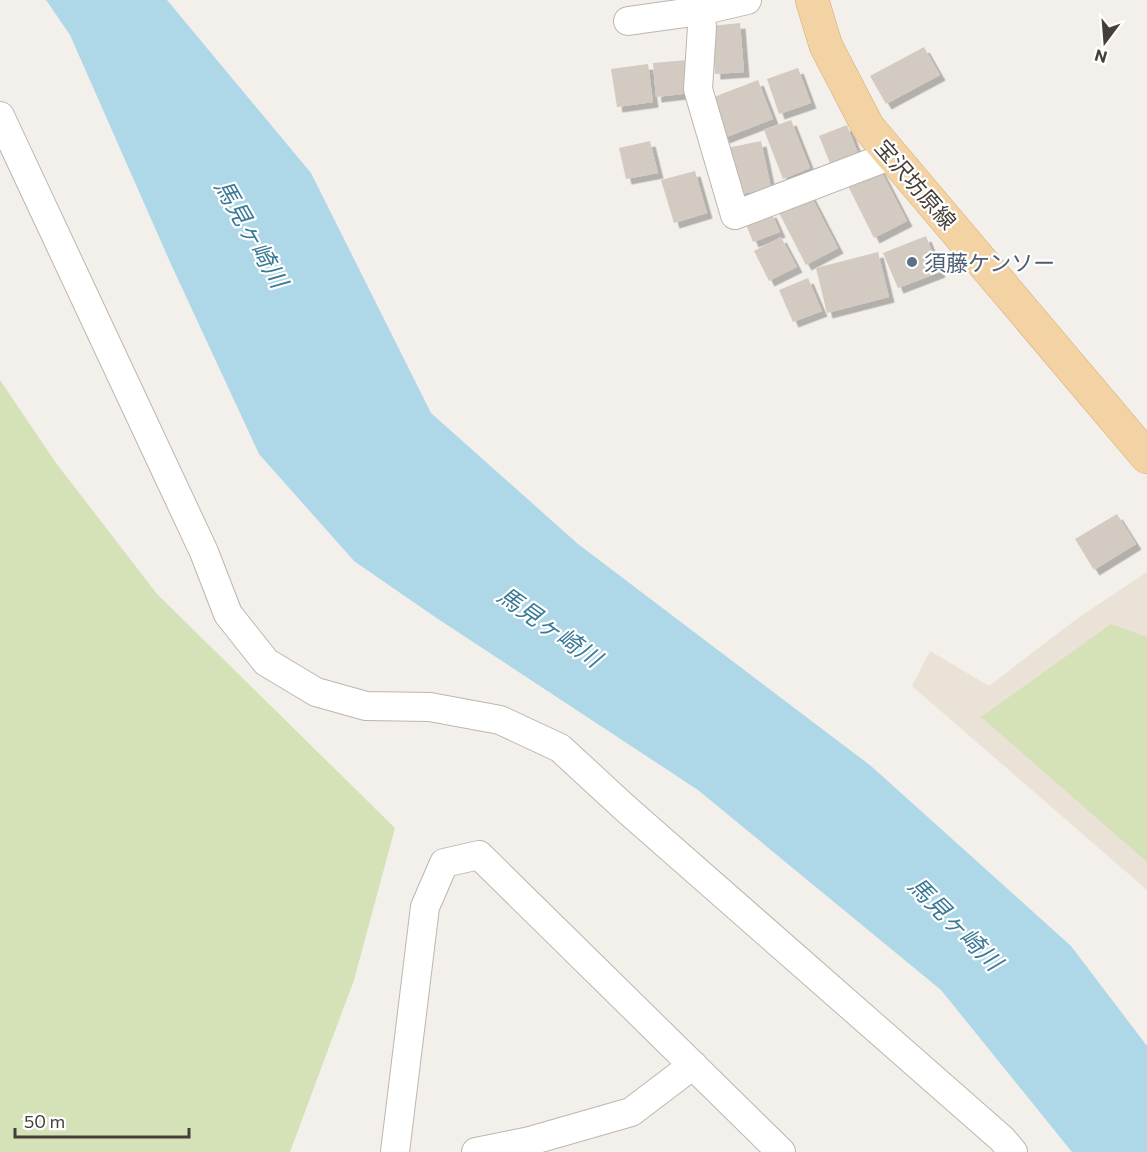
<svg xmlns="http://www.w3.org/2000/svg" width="1147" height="1152" font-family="Commissioner,'Noto Sans JP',sans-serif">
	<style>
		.education { fill: #eae2d6 }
		.green { fill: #d5e2b8 }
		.water { fill: #aed8e8 }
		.building { fill: #d3cac1; filter: url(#shadow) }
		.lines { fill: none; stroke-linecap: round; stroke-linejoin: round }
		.minor-casing { stroke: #bdb6ae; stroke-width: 30 }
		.major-casing { stroke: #d6ac75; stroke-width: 34 }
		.minor { stroke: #fff; stroke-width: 28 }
		.major { stroke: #f3d2a3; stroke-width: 33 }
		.service-dot { fill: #5c6f8a; stroke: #fff; stroke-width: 2 }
		.labels { text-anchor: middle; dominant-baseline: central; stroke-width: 4.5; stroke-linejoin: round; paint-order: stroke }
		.street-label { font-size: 22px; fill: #463f39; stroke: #fff }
		.service-label { font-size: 22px; fill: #4e5e75; stroke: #fff; text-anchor: start }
		.water-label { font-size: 24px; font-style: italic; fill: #3a7b97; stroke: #fff }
	</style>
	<defs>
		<filter id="shadow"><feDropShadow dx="5.5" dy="5.5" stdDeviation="0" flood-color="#0004"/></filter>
	</defs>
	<rect width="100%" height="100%" fill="#f3efea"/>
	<path class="education" d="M1147 572V890L912 686 930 651 989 686 1078 618Z"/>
	<g class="green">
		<path d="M0 380 56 463 157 594 395 828 354 980 290 1152H0Z"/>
		<path d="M1111 624 1147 637V862L981 717Z"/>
	</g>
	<path class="water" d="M46 0H167L311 173 431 413 578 544 871 766 1071 946 1147 1046V1152H1072L941 990 698 790 435 617 354 561 259 454 170 262 70 35Z"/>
	<g class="building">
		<path d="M740 23 744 72 715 74 712 26Z"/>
		<path d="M924 47 940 75 886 104 870 76Z"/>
		<path d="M687 60 691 93 656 97 653 63Z"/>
		<path d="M648 64 653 102 617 107 611 69Z"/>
		<path d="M798 68 811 103 779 114 767 79Z"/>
		<path d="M758 80 773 119 724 138 709 99Z"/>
		<path d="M791 120 810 168 783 179 764 130Z"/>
		<path d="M847 125 860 158 832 168 819 136Z"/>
		<path d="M650 141 658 173 626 179 619 148Z"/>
		<path d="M761 141 771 188 737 195 727 148Z"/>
		<path d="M879 167 907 221 874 238 847 184Z"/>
		<path d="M695 171 707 213 674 223 661 180Z"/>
		<path d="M810 194 838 248 806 265 778 211Z"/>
		<path d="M771 212 780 232 753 242 745 222Z"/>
		<path d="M926 236 940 272 898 288 883 253Z"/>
		<path d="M781 237 797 267 769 281 754 251Z"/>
		<path d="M878 252 889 297 827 313 816 268Z"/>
		<path d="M808 278 822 311 793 322 779 290Z"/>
		<path d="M1117 514 1136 544 1094 570 1075 539Z"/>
	</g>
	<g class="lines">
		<g class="minor-casing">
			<g id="minor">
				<path d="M747 0 700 11 702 27 698 89 735 215 892 155"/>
				<path d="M628 21 700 11"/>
				<path d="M0 116 204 552 228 614 266 662 316 692 366 706 430 707 500 720 560 748 625 808 1002 1139 1013 1152"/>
				<path d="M395 1152 425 907 444 863 479 855 781 1152"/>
				<path d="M476 1152 530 1141 631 1112 693 1065"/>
			</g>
		</g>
		<g class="major-casing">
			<path id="major" d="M812 0 826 46 868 127 1147 457"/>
		</g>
		<use href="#minor" class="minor"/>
		<use href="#major" class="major"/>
	</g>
	<circle class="service-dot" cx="912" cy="262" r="6"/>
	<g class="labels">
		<g class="street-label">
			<text transform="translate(916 184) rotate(49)">宝沢坊原線</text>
		</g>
		<g class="service-label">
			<text x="924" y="262">須藤ケンソー</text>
		</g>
		<g class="water-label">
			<text transform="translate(252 233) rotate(60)">馬見ヶ崎川</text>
			<text transform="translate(550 626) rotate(35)">馬見ヶ崎川</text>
			<text transform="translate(956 923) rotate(45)">馬見ヶ崎川</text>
		</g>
	</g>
	<g transform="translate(1105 42) rotate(196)" stroke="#ffffff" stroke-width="4.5" paint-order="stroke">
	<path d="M0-4.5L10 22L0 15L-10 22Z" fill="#463f39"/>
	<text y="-9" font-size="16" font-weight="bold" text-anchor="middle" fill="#463f39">N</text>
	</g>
	<path d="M15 1128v9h174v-9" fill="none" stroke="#463f39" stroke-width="3"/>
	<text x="24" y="1128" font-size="18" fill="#463f39" stroke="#ffffff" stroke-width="4.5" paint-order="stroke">50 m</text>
</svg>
